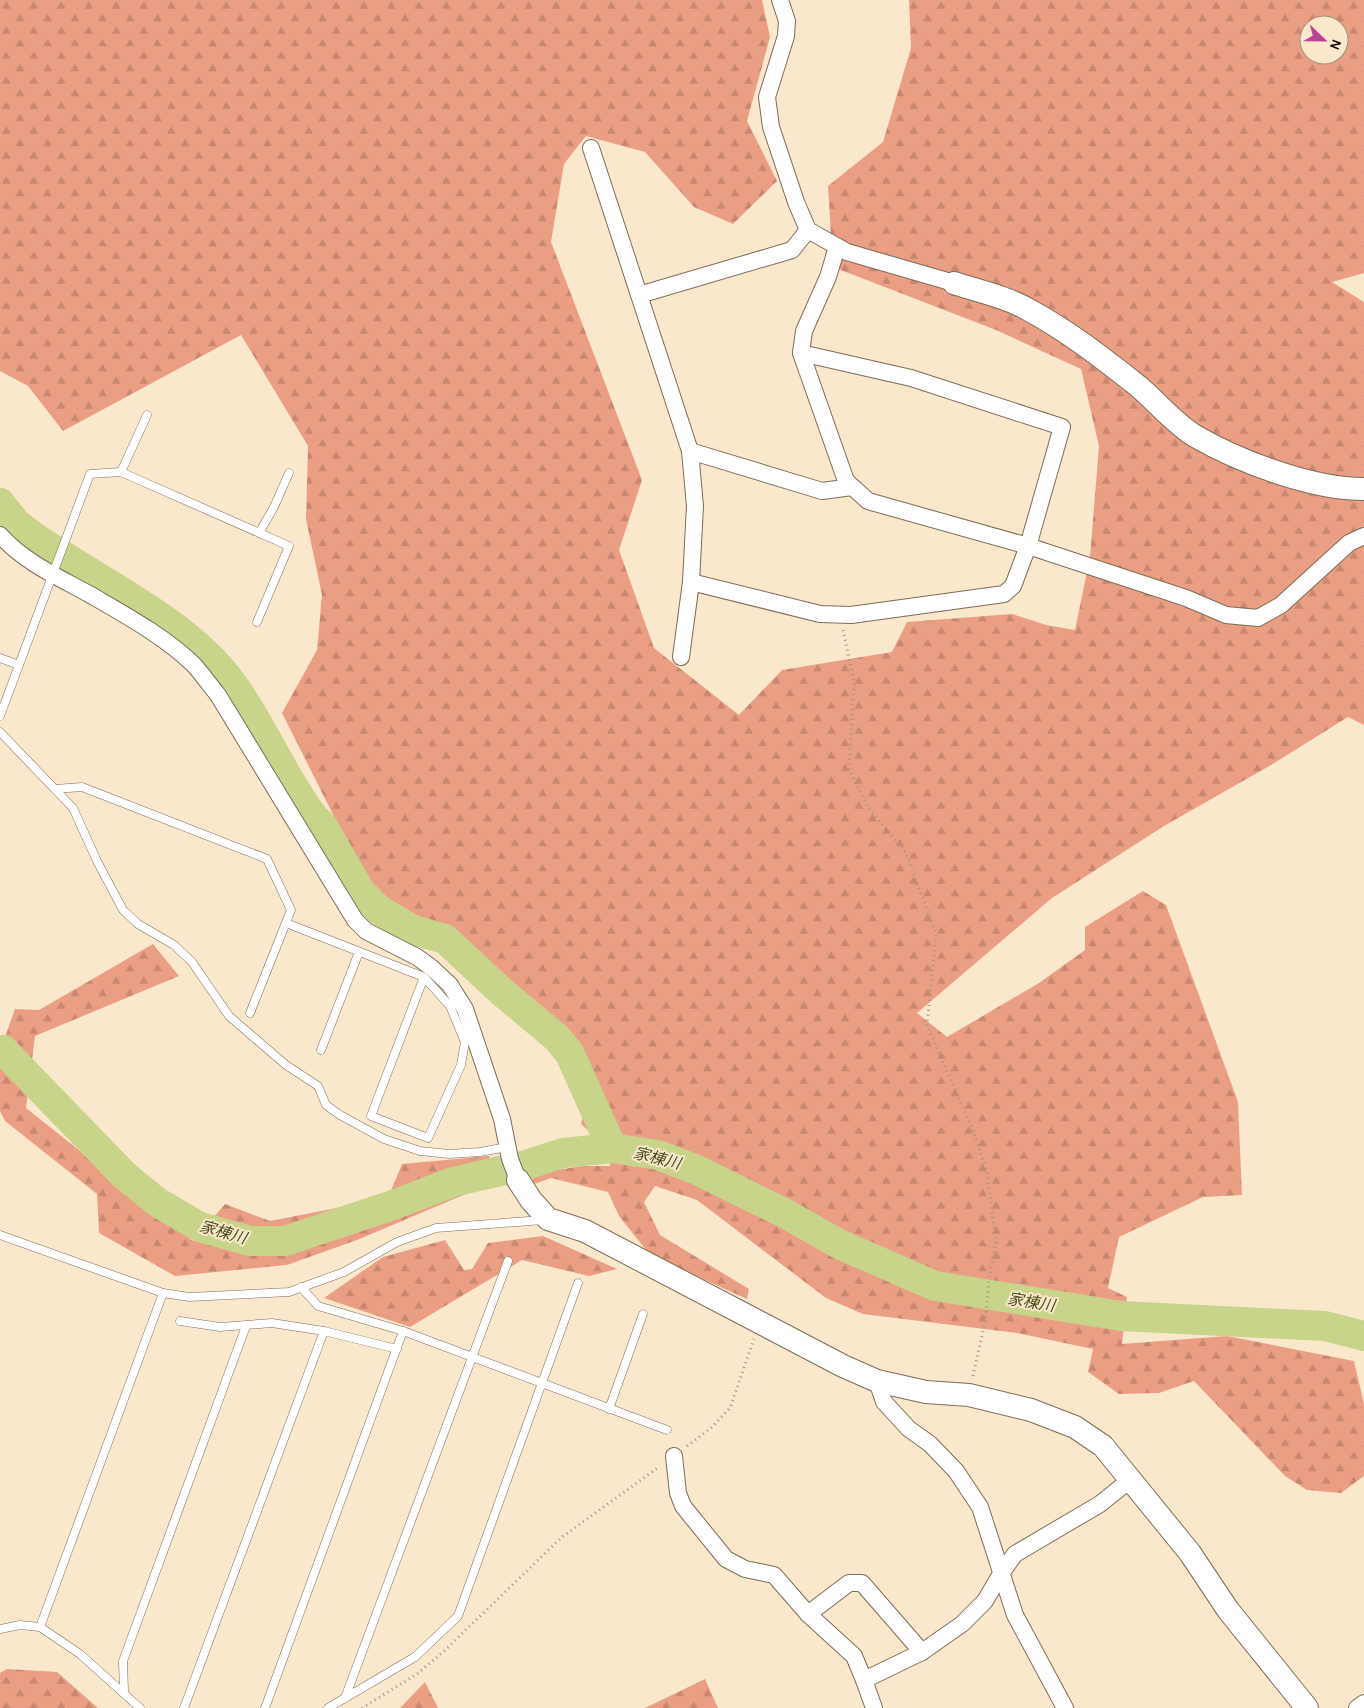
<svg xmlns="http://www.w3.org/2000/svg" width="1364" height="1708" font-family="Karla,'Noto Sans JP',sans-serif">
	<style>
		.forest { fill: url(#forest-firs); fill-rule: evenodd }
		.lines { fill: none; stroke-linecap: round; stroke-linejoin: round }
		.river { stroke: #c7d489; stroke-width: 30 }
		.lane-casing { stroke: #7d6d56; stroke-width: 9 }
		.street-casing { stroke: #7d6d56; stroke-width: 18 }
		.secondary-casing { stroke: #7d6d56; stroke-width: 24 }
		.path { stroke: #a29581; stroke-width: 3; stroke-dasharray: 1 4; stroke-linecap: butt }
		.lane { stroke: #fff; stroke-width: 8 }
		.street { stroke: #fff; stroke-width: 16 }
		.secondary { stroke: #fff; stroke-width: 22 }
		.labels { text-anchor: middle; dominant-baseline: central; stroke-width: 4; stroke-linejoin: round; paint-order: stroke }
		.water-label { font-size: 16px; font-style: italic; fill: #495019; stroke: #fae8cd }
	</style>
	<defs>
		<pattern id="forest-firs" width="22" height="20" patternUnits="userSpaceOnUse" patternTransform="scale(1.25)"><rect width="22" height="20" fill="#ea9e84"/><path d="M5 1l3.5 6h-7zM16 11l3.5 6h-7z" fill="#c88770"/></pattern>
	</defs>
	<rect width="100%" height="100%" fill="#fae8cd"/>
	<g class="forest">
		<path d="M0 0H762L770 37 747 121 777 181 733 224 694 207 645 152 586 136 564 164 551 242 642 480 619 550 654 648 739 715 782 670 892 652 907 622 1012 614 1046 625 1075 630 1090 557 1099 446 1081 369 996 330 833 267 828 186 883 142 911 48 909 0H1364V273L1332 282 1364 302V725L1348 717 1271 765 1164 826 1052 898 917 1013 947 1037 1039 983 1085 950V927L1143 891 1166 905 1238 1102 1242 1195 1203 1197 1119 1237 1108 1288 1127 1297 1122 1344 1227 1336 1354 1361 1364 1404V1476L1341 1493 1307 1490 1285 1476 1194 1381 1159 1393 1119 1394 1088 1372 1093 1349 1017 1333 863 1314 826 1298 697 1200 655 1186 644 1202 660 1235 749 1289 747 1299 650 1255 619 1216 608 1192 551 1178 529 1186 536 1173 583 1166H610L612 1152 581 1124 593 1077 558 1036 485 977 376 900 282 713 317 650 322 595 306 519 308 446 241 335 63 431 28 386 0 371ZM1309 25H1339V55H1309Z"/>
		<path d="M153 944 179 976 35 1036 26 1108 193 1241 225 1204 270 1221 388 1198 402 1164 489 1156 494 1182 357 1240 287 1265 175 1276 99 1233 97 1194 5 1121 0 1111V1051L15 1009 39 1010Z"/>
		<path d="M543 1236 617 1269 589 1276 522 1260 410 1327 324 1298 383 1257 445 1240 464 1270 472 1269 488 1243Z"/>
		<path d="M7 1669 57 1672 98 1708H0V1673Z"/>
		<path d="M705 1679 718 1708H645Z"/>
		<path d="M425 1682 438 1708H400Z"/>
	</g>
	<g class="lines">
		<g class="river">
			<path d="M0 503 16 523 30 534C93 579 186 620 231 682 255 714 272 752 293 786 302 800 309 815 322 825L360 891 379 910 413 930 445 939 502 992 557 1038 570 1054 612 1148"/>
			<path d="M3 1050 124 1175 157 1202 200 1227 250 1241H285L393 1205 453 1182 526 1165 563 1153 612 1148 658 1155 697 1170 786 1214 839 1244 935 1286 1121 1316 1325 1326 1364 1336"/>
		</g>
		<g class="lane-casing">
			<g id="lane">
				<path d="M121 472 147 415"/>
				<path d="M259 533 274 507 289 473"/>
				<path d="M0 658 19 665"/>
				<path d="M0 716 90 474 121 472 289 546 257 622"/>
				<path d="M0 732 73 808 97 861 123 910 138 924 174 945 192 962 229 1016 286 1065 318 1086 326 1105 340 1115 384 1139 420 1151 449 1154 480 1152 507 1147"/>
				<path d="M55 789 82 787 267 859 291 910 250 1013"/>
				<path d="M286 923 424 977 371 1116 428 1138 461 1065 465 1042 450 1006 424 977"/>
				<path d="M321 1050 359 952"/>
				<path d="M0 1235 163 1293 189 1297 289 1292 344 1272 397 1242 436 1228 543 1220"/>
				<path d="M301 1287 318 1306 403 1331 667 1430"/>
				<path d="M180 1321 220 1327 272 1323 324 1331 397 1349"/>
				<path d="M609 1409 643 1314"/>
				<path d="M40 1627 163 1293"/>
				<path d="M0 1629 20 1625 40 1627 80 1654 140 1708"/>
				<path d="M124 1691 123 1661 246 1326"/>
				<path d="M345 1698 508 1261"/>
				<path d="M184 1708 324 1331"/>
				<path d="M265 1708 403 1331"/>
				<path d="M328 1708 415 1657 458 1616 578 1283"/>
			</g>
		</g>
		<g class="street-casing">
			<g id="street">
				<path d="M780 0 787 21 786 36 767 97 771 127 796 202 808 230 847 252 954 283"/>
				<path d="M591 148 690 451 695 506 691 582 681 657"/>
				<path d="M837 247 828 277 804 331 801 353 846 481 868 501 1028 546 1186 598 1226 615 1258 618 1281 605 1349 543 1364 536"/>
				<path d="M639 295 792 250 808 230"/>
				<path d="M690 451 822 491 852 487"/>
				<path d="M0 535C24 562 58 577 89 594 125 615 164 636 194 665 202 674 210 685 218 695L355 920 366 931 417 957 432 968 450 985 465 1009 502 1119 510 1159 518 1180"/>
				<path d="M691 582 820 614 851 615 1004 594 1013 586 1028 546 1062 427 911 378 801 353"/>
				<path d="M877 1381 884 1402 909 1429 930 1444 956 1471 980 1507 1015 1615 1065 1708"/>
				<path d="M674 1456 678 1493 683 1506 726 1559 745 1569 774 1575 808 1614 854 1656 864 1680"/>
				<path d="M808 1614 849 1583H862L922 1652"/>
				<path d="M874 1708 864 1680 922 1652 962 1624 985 1601 1002 1572 1015 1554 1100 1504 1130 1480"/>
				<path d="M1357 1708 1364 1703"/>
			</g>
		</g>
		<g class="secondary-casing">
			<g id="secondary">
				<path d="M954 283C978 291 1007 297 1029 310 1068 331 1104 359 1138 386 1157 402 1174 423 1195 436 1240 462 1312 489 1364 489"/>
				<path d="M518 1180 531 1200 548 1219 585 1231 843 1366 877 1381 926 1392 969 1395 1031 1410 1075 1427 1103 1446 1190 1553 1228 1610 1307 1708"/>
			</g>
		</g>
		<g class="path">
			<path d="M843 630 854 682 849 769 869 809 906 853 936 934 927 1026 973 1130 987 1173 996 1242 989 1279 985 1322 973 1376"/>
			<path d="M687 1446 711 1428 730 1408 754 1339"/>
			<path d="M362 1708 417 1674 443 1652 562 1537 659 1467"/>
		</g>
		<use href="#lane" class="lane"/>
		<use href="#street" class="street"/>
		<use href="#secondary" class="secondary"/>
	</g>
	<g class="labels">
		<g class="water-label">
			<text transform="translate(657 1158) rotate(14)">家棟川</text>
			<text transform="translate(223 1232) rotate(16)">家棟川</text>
			<text transform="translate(1031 1302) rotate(9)">家棟川</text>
		</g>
	</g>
	<g transform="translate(1324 40) rotate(112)"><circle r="24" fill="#fae8cd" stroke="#9e917d"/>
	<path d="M0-4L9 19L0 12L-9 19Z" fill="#bb4296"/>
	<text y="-8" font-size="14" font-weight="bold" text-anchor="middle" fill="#150f06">N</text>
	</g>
</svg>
